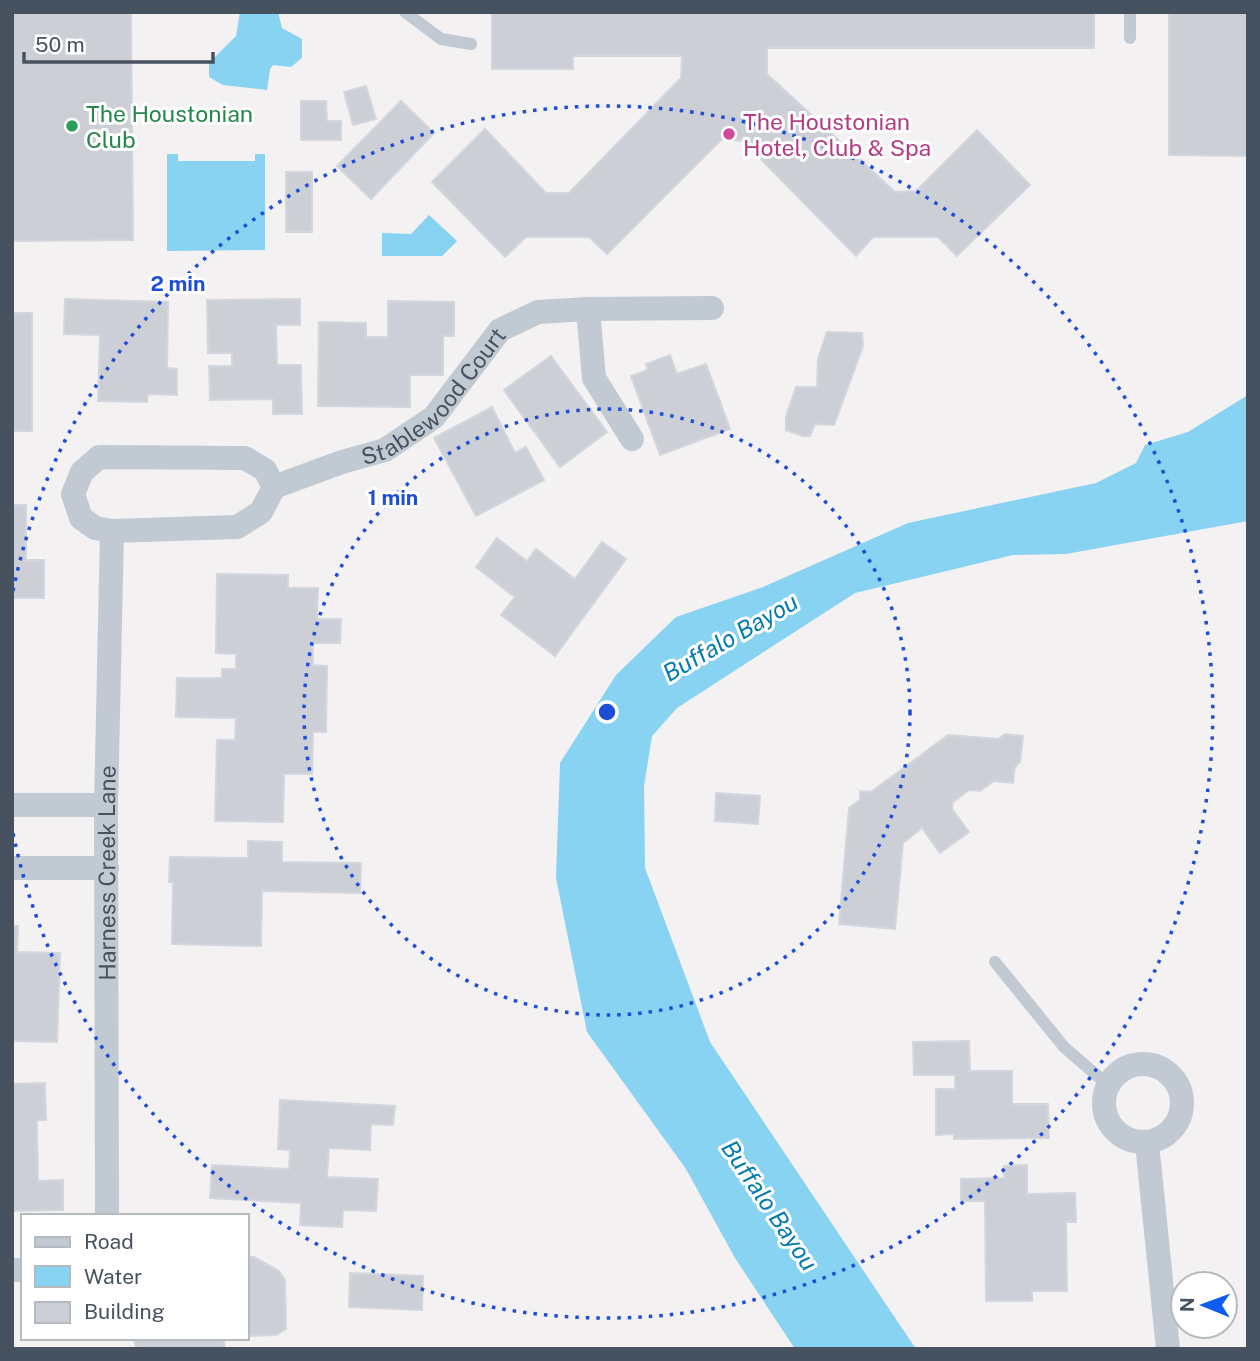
<svg xmlns="http://www.w3.org/2000/svg" width="1260" height="1361" font-family="'Public Sans',sans-serif">
	<style>
		.water { fill: #88d2f2 }
		.building { fill: #cccfd6; stroke: #d4d6dd; stroke-width: 2 }
		.lines { fill: none; stroke-linecap: round; stroke-linejoin: round }
		.service { stroke: #c1cad3; stroke-width: 12 }
		.minor { stroke: #c1cad3; stroke-width: 24 }
		.ring { fill: none; stroke: #1d4ed8; stroke-width: 3.5; stroke-dasharray: 3.5 7 }
		.leisure-dot { fill: #2e9e5b; stroke: #fff; stroke-width: 2.5 }
		.hotel-dot { fill: #d1479c; stroke: #fff; stroke-width: 2.5 }
		.labels { text-anchor: middle; dominant-baseline: central; stroke-width: 6; stroke-linejoin: round; paint-order: stroke }
		.leisure-label { font-size: 23px; fill: #27864d; stroke: #fff; text-anchor: start }
		.hotel-label { font-size: 23px; fill: #b23c85; stroke: #fff; text-anchor: start }
		.street-label { font-size: 23px; fill: #475260; stroke: #fff }
		.water-label { font-size: 24px; font-style: italic; fill: #047baf; stroke: #fff }
		.centre { fill: #1d4ed8; stroke: #fff; stroke-width: 3.5 }
		.ring-label { font-size: 21px; text-anchor: middle; font-weight: bold; fill: #1d4ed8; stroke: #fff; stroke-width: 6; stroke-linejoin: round; paint-order: stroke }
	</style>
	<rect width="100%" height="100%" fill="#f3f1f1"/>
	<g class="water">
		<path d="M240 12H278L282 28 302 39V58L291 67 273 65 270 69 267 90 223 85 209 77V63L236 36Z"/>
		<path d="M167 154H178V161H255V154H265V250L167 251Z"/>
		<path d="M429 215 457 241 442 256H382V233L411 234Z"/>
		<path d="M1248 395V521L1066 554 1013 555 855 593 677 708 652 736 644 786 645 868 710 1042 916 1349H795L735 1258 686 1169 587 1032 556 878 560 763 616 675 676 617 763 587 908 523 1096 483 1136 463 1145 445 1188 432Z"/>
	</g>
	<g class="building">
		<path d="M12 12H131L133 240 12 241Z"/>
		<path d="M492 12H1094V48H767V74L895 192 916 191 977 130 1030 185 957 256 938 237H873L856 256 743 141 722 139 607 254 589 237H526L505 257 432 182 485 129 546 193H569L681 78 682 56H573V69H492Z"/>
		<path d="M1169 12H1248V156L1169 155Z"/>
		<path d="M366 86 376 119 353 125 344 92Z"/>
		<path d="M301 101H326L327 121H341V140H301Z"/>
		<path d="M401 101 434 133 371 199 337 166Z"/>
		<rect x="286" y="172" width="26" height="60"/>
		<path d="M65 299 168 302 167 368 177 369V395L148 394 147 402 98 401 100 335 64 334Z"/>
		<path d="M300 299V325H276L277 365H301L302 414H273V399L210 400 209 366H232V353H208L207 300Z"/>
		<path d="M388 301 454 302V336H443V375H410V407L318 406 319 322 366 323V337H388Z"/>
		<rect x="12" y="313" width="20" height="118"/>
		<path d="M827 332 862 333 863 346 834 425 815 424 810 436H803L786 430V417L796 387H817L818 359Z"/>
		<path d="M670 355 677 374 706 364 730 429 660 455 631 376 648 370 646 364Z"/>
		<path d="M551 356 607 432 560 467 504 390Z"/>
		<path d="M492 407 515 453 526 447 544 480 476 516 434 438Z"/>
		<path d="M12 505H26V560H44V598H12Z"/>
		<path d="M497 538 527 561 536 549 575 579 602 542 626 559 555 656 501 615 515 597 476 567Z"/>
		<path d="M217 574 288 575V588H318L317 619H341L340 643H313V665L327 666 326 732H313L312 774H284L283 822 215 821 217 740H235L236 718 176 717 177 678H222V669H236V654L216 653Z"/>
		<path d="M1005 734 1023 736 1020 762 1015 767 1013 783 994 781 980 791 969 790 953 802 952 809 969 832 940 853 922 828 903 843 895 929 839 924 849 808 860 800V791L871 792 948 735 998 739Z"/>
		<path d="M716 793 760 796 758 824 715 821Z"/>
		<path d="M248 841 282 842V862L361 863 360 893 262 891 261 946 172 944 173 882H169L170 857 248 858Z"/>
		<path d="M12 926H18L17 952 60 953 57 1042 12 1041Z"/>
		<path d="M969 1041 970 1071H1012V1104H1048L1049 1138 954 1139V1134L936 1135V1089H955V1075H914L913 1042Z"/>
		<path d="M45 1083 46 1120H37L38 1181 63 1180V1210L12 1211V1084Z"/>
		<path d="M280 1100 395 1106 393 1125 371 1124 370 1150 329 1148 327 1177 378 1179 376 1211 343 1210 342 1227 300 1225 301 1203 210 1198 212 1165 289 1169 290 1150 278 1149Z"/>
		<path d="M1027 1165V1194L1075 1193 1076 1222H1066L1067 1291H1032V1301H986L985 1201H961V1179L1004 1178V1166Z"/>
		<path d="M247 1257H254L279 1271 285 1280 286 1329 276 1335 247 1336Z"/>
		<path d="M350 1273 423 1276 422 1310 349 1307Z"/>
		<path d="M134 1338H224L225 1349H136Z"/>
	</g>
	<g class="lines">
		<g class="service">
			<path d="M405 12 441 39 471 44"/>
			<path d="M1130 12V38"/>
			<path d="M995 962 1064 1047 1108 1085"/>
		</g>
		<g class="minor">
			<path d="M588 309 594 378 632 439"/>
			<path d="M99 457 245 458 265 470 274 487 261 512 237 527 112 531 95 528 81 518 73 494 82 472Z"/>
			<path id="s1" d="M274 487 342 462 385 450 434 417 500 330 538 312 588 309 712 308"/>
			<path d="M12 805H106"/>
			<path d="M12 868H107"/>
			<circle cx="1143" cy="1103" r="39"/>
			<path d="M1147 1143 1168 1349"/>
			<path id="s2" d="M107 1216 106 805 112 531"/>
			<path d="M12 1270H23"/>
		</g>
	</g>
	<g class="ring">
		<circle cx="607" cy="712" r="303"/>
		<path d="M13 591A606 606 0 1 1 13 833"/>
	</g>
	<circle class="leisure-dot" cx="72" cy="126" r="7"/>
	<circle class="hotel-dot" cx="729" cy="134" r="7"/>
	<g class="labels">
		<g class="leisure-label">
			<text x="86" y="113">The Houstonian<tspan x="86" dy="26">Club</tspan></text>
		</g>
		<g class="hotel-label">
			<text x="743" y="121">The Houstonian<tspan x="743" dy="26">Hotel, Club &amp; Spa</tspan></text>
		</g>
		<g class="street-label">
			<text stroke="none"><textPath href="#s1" startOffset="189">Stablewood Court</textPath></text>
			<text stroke="none"><textPath href="#s2" startOffset="343">Harness Creek Lane</textPath></text>
		</g>
		<g class="water-label">
			<text transform="translate(730 637) rotate(-30)">Buffalo Bayou</text>
			<text transform="translate(770 1205) rotate(56)">Buffalo Bayou</text>
		</g>
	</g>
	<circle cx="607" cy="712" r="10" class="centre"/>
	<g class="ring-label">
		<text x="178" y="291">2 min</text>
		<text x="393" y="505">1 min</text>
	</g>
	<rect width="1260" height="1361" fill="none" stroke="#475260" stroke-width="28"/>
	<rect x="21" y="1214" width="228" height="126" fill="#ffffff" stroke="#b5babf" stroke-width="2"/>
	<rect x="35" y="1237" width="35" height="10" fill="#c1cad3" stroke="#b5babf" stroke-width="2"/>
	<text x="84" y="1249" font-size="21" fill="#475260">Road</text>
	<rect x="35" y="1266" width="35" height="21" fill="#88d2f2" stroke="#b5babf" stroke-width="2"/>
	<text x="84" y="1284" font-size="21" fill="#475260">Water</text>
	<rect x="35" y="1302" width="35" height="21" fill="#cccfd6" stroke="#b5babf" stroke-width="2"/>
	<text x="84" y="1319" font-size="21" fill="#475260">Building</text>
	<g transform="translate(1204 1305) rotate(271)"><circle r="33" fill="#ffffff" stroke="#b5babf" stroke-width="2"/>
	<path d="M0-5L12 26L0 18L-12 26Z" fill="#0e5cf0"/>
	<text y="-10" font-size="19" font-weight="bold" text-anchor="middle" fill="#475260">N</text>
	</g>
	<path d="M24 52v10h189v-10" fill="none" stroke="#475260" stroke-width="3.5"/>
	<text x="35" y="52" font-size="21" fill="#475260" stroke="#ffffff" stroke-width="5" paint-order="stroke">50 m</text>
</svg>
